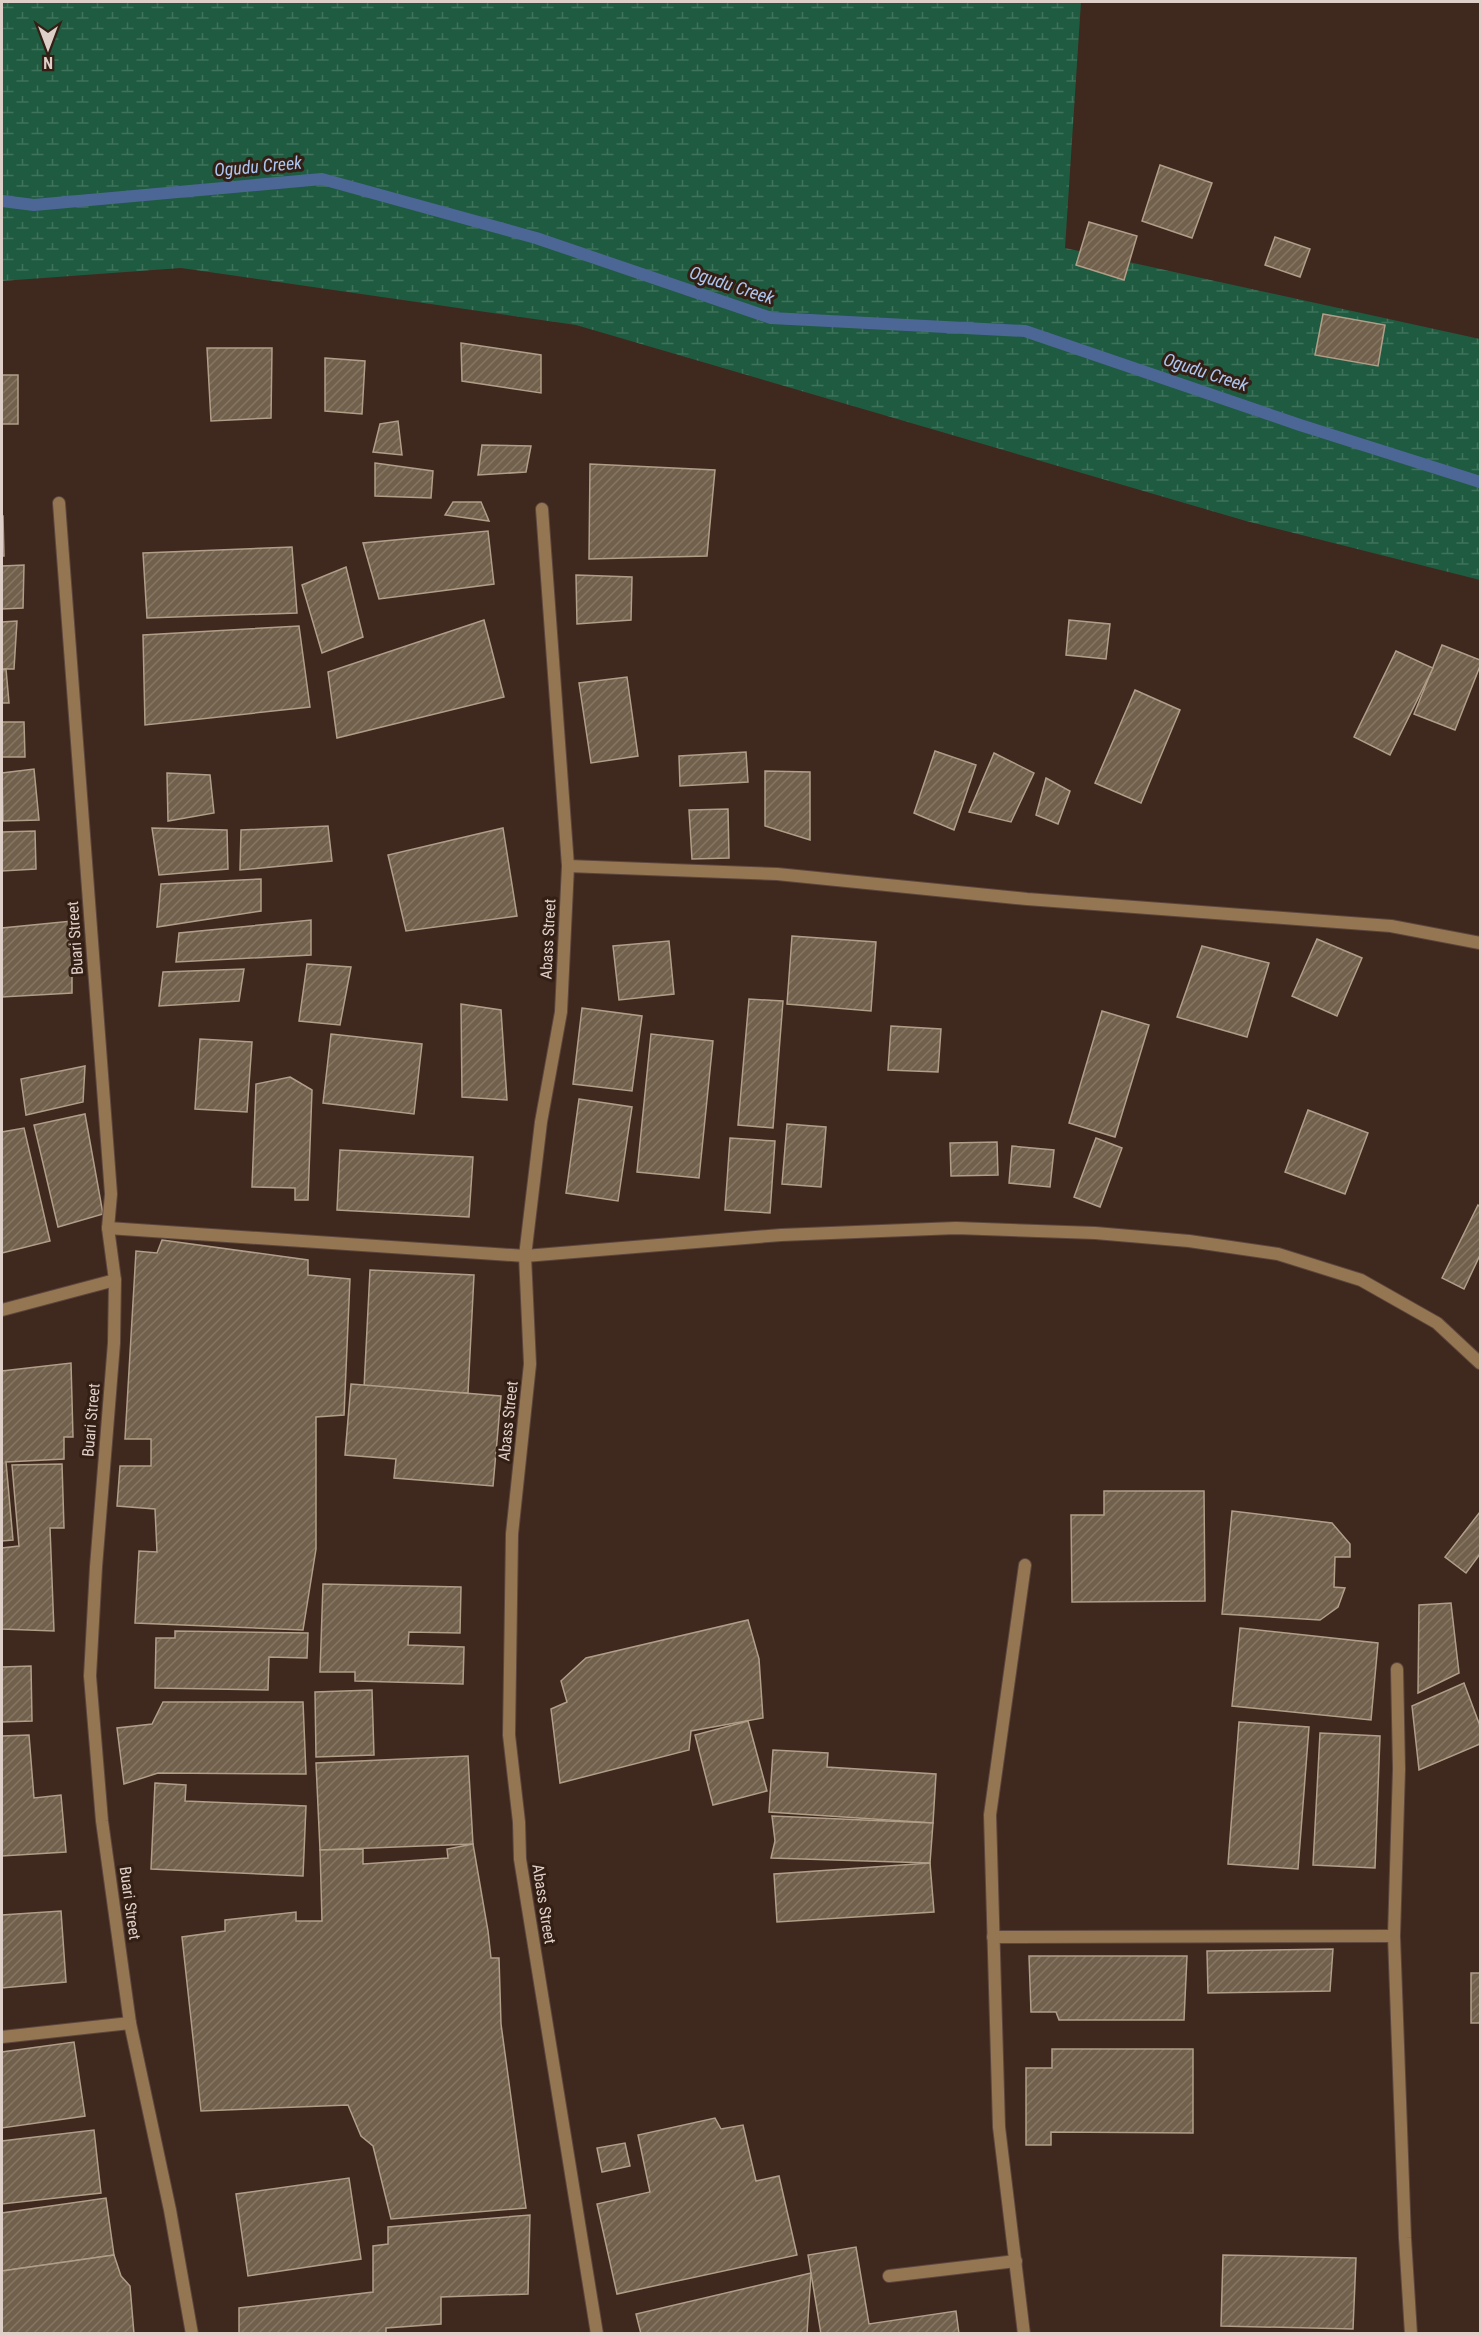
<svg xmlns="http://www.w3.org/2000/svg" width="1482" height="2335" font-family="'Roboto Condensed',sans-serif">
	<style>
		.wetland { fill: url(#wetland-marsh) }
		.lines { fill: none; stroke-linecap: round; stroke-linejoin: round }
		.stream { stroke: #4c6796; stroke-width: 12 }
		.building { fill: url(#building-hatch); stroke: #b19e88; stroke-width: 1.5 }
		.service-casing { stroke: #5c463d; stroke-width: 14 }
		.minor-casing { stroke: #5c463d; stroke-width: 14 }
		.service { stroke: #947652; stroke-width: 12 }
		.minor { stroke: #947652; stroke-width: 12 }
		.labels { text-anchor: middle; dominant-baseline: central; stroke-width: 6; stroke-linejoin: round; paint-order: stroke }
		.street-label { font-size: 16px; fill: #decfc8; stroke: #341f15 }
		.water-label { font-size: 18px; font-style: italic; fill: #adc6f1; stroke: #341f15 }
	</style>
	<defs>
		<pattern id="wetland-marsh" width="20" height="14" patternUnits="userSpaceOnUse" patternTransform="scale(1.5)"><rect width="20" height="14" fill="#1f5b40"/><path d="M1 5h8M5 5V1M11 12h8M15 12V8" fill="none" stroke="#3f725a"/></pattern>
		<pattern id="building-hatch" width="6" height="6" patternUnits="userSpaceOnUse" patternTransform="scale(1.5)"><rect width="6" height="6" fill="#71604b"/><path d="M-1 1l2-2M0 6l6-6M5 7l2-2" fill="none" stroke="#857663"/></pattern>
	</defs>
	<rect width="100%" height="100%" fill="#3f281e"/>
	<path class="wetland" d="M2 2H1081L1065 248 1480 339V580L1246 521 576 325 181 268 2 281Z"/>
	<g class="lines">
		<path class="stream" d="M2 201 34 205 322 179 536 238 771 318 1025 331 1300 425 1480 482"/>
	</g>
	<g class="building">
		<path d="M1160 165 1212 183 1192 238 1142 221Z"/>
		<path d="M1089 222 1137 236 1124 280 1076 265Z"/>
		<path d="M1275 237 1310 249 1300 277 1265 265Z"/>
		<path d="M1323 314 1385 325 1378 366 1315 355Z"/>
		<path d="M461 343 541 355V393L462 381Z"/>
		<path d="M207 348H272L271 418 211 421Z"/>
		<path d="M325 358 365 361 362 414 325 411Z"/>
		<rect x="2" y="375" width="16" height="49"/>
		<path d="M398 421 402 455 373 452 380 424Z"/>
		<path d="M482 445 531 446 526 472 478 475Z"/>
		<path d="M375 463 433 471 431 498 375 496Z"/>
		<path d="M590 464 715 470 707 556 589 559Z"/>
		<path d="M453 502H481L489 521 445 515Z"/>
		<path d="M2 516H3L4 556H2Z"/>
		<path d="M488 531 494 584 379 599 363 543Z"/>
		<path d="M292 547 297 613 147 618 143 553Z"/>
		<path d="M24 565 23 608 2 609V566Z"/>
		<path d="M346 567 363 637 322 653 302 585Z"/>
		<path d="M576 575 632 577 631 620 577 624Z"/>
		<path d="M484 620 504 697 337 738 328 672Z"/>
		<path d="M1069 620 1110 624 1106 659 1066 655Z"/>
		<path d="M17 621 14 669H2V622Z"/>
		<path d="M299 626 310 707 145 725 143 635Z"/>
		<path d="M1442 645 1480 660V666L1455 730 1414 714Z"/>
		<path d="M1396 651 1433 668 1390 755 1354 737Z"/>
		<path d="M6 669 9 703H2V670Z"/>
		<path d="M627 677 638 756 591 763 579 683Z"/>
		<path d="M1135 690 1180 710 1141 803 1095 783Z"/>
		<path d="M2 722H24L25 757H2Z"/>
		<path d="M935 751 976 765 954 830 914 813Z"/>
		<path d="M746 752 748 782 680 786 679 756Z"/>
		<path d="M994 753 1034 773 1011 822 969 812Z"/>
		<path d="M34 769 39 820 3 821 2 773Z"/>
		<path d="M765 771 810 772V840L765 826Z"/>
		<path d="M167 773 210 775 214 813 168 821Z"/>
		<path d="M1046 778 1070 791 1058 824 1036 815Z"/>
		<path d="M728 809 729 858 692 859 689 810Z"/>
		<path d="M328 826 332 861 240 870 241 830Z"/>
		<path d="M152 828 227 830 228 869 159 875Z"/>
		<path d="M503 828 517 916 406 931 388 855Z"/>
		<path d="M35 831 36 869 2 871V832Z"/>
		<path d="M261 879V911L157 927 161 884Z"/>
		<path d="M311 920V955L176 962 179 933Z"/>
		<path d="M72 921V993L2 997V928Z"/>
		<path d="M792 936 876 942 871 1011 787 1004Z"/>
		<path d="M1317 939 1362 958 1337 1016 1292 996Z"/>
		<path d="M669 941 674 994 619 1000 613 946Z"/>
		<path d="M1202 946 1269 963 1247 1037 1177 1017Z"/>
		<path d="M307 964 351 967 340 1025 299 1021Z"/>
		<path d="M244 969 239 1001 159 1006 163 972Z"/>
		<path d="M749 999 783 1001 773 1128 738 1125Z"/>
		<path d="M461 1004 501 1010 507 1100 462 1097Z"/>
		<path d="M582 1008 642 1016 632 1091 573 1084Z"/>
		<path d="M1102 1011 1149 1025 1115 1137 1069 1123Z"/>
		<path d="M891 1026 941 1029 938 1072 888 1070Z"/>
		<path d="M331 1034 422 1044 414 1114 323 1103Z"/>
		<path d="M651 1034 713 1041 699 1178 637 1172Z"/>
		<path d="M200 1039 252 1042 247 1112 195 1109Z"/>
		<path d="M85 1066 83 1102 26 1115 21 1079Z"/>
		<path d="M290 1077 312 1090 308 1200H295V1188L252 1187 256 1084Z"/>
		<path d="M579 1099 632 1107 618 1201 566 1193Z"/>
		<path d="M1308 1110 1368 1133 1345 1194 1285 1172Z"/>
		<path d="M85 1114 103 1214 58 1227 34 1125Z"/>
		<path d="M787 1124 826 1127 821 1187 782 1184Z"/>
		<path d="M24 1128 50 1241 2 1253V1132Z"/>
		<path d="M730 1138 775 1141 770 1213 725 1210Z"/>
		<path d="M1096 1138 1122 1148 1100 1207 1074 1197Z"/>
		<path d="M997 1142 998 1175 951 1176 950 1143Z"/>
		<path d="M1012 1146 1054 1150 1050 1187 1009 1183Z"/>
		<path d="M340 1150 473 1157 469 1217 337 1210Z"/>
		<path d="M1478 1205 1480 1207V1255L1464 1289 1442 1278Z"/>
		<path d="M162 1240 308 1260V1275L350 1279 344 1415 316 1417V1549L303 1630 135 1623 139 1551 157 1552 155 1509 117 1506 120 1466H151V1439H125L136 1251 157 1253Z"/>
		<path d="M370 1270 474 1275 468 1393 364 1388Z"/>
		<path d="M71 1363 73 1437H64V1459L6 1462 13 1540 2 1541V1371Z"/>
		<path d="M351 1384 501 1396 493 1486 394 1478 396 1459 345 1455Z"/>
		<path d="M62 1464 64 1528H50L54 1631 2 1629V1548L19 1546 12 1465Z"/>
		<path d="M1104 1491H1204L1205 1601 1072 1602 1071 1515H1104Z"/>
		<path d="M1232 1511 1332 1523 1350 1544V1557H1335L1334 1587 1345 1588 1338 1607 1320 1620 1222 1614Z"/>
		<path d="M1480 1512V1554L1466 1573 1445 1557Z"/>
		<path d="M323 1584 461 1587 460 1633 409 1632 408 1645 464 1647 463 1684 355 1681V1672H320Z"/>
		<path d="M1451 1603 1459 1673 1418 1693 1419 1605Z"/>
		<path d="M748 1620 759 1659 763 1718 691 1731 689 1750 560 1783 551 1709 567 1702 561 1681 586 1658Z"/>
		<path d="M1240 1628 1378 1643 1371 1720 1232 1706Z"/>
		<path d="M175 1631 308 1633 307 1658 269 1657 268 1690 155 1688 156 1638H175Z"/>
		<path d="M31 1666 32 1721 2 1722V1667Z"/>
		<path d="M1464 1683 1480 1726V1744L1419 1770 1412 1706Z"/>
		<path d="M372 1690 374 1755 316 1757 315 1692Z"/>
		<path d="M163 1702H303L306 1774 158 1773 124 1784 117 1728 152 1724Z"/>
		<path d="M748 1721 767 1791 713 1805 695 1735Z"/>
		<path d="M1239 1722 1309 1727 1298 1869 1228 1864Z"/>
		<path d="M1320 1733 1380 1736 1375 1868 1313 1865Z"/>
		<path d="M29 1735 34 1798 61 1795 66 1852 2 1856V1736Z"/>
		<path d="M773 1750 828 1753 827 1767 936 1774 933 1823 769 1812Z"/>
		<path d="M468 1756 473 1844 320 1850 316 1763Z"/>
		<path d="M155 1783 186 1785 185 1801 306 1806 303 1876 151 1869Z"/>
		<path d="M772 1816 933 1823 930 1863 771 1858 775 1841Z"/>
		<path d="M473 1844 488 1931 491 1958H499L501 2024 526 2208 391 2219 373 2146 361 2136 348 2105 201 2111 182 1937 225 1931V1920L296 1912V1921H322L320 1850 363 1849V1864L448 1858 447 1849Z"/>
		<path d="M930 1863 934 1912 777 1922 774 1874Z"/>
		<path d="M61 1911 66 1982 2 1988V1915Z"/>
		<path d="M1333 1949 1330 1991 1208 1993 1207 1951Z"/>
		<path d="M1029 1956H1187L1184 2020H1059L1056 2012H1031Z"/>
		<rect x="1471" y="1973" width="9" height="50"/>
		<path d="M74 2042 85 2116 2 2128V2052Z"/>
		<path d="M1052 2049H1193V2133L1051 2132V2145H1026V2068H1052Z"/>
		<path d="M715 2118 721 2129 743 2125 756 2181 779 2176 797 2255 617 2294 597 2204 650 2192 638 2135Z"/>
		<path d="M94 2130 101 2193 2 2204V2141Z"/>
		<path d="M625 2143 630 2166 602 2172 597 2148Z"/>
		<path d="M349 2178 361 2259 248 2276 236 2194Z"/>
		<path d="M106 2198 114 2255 2 2271V2213Z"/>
		<path d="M530 2215 528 2294 441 2297V2324L386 2328V2334H239V2308L373 2292V2246L388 2244V2227Z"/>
		<path d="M856 2247 869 2324 956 2311 959 2334H821L808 2255Z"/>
		<path d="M114 2255 121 2276 130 2286 134 2334H2V2271Z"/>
		<path d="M1223 2255 1356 2258 1353 2329 1221 2326Z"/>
		<path d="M811 2273 807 2334H641L636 2314Z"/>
	</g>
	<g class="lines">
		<g class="service-casing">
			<path id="service" d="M889 2276 1016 2261"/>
		</g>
		<g class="minor-casing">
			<g id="minor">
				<path d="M59 503 111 1194 108 1228 115 1280 114 1343 96 1567 90 1676 102 1821 130 2023 170 2210 192 2334"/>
				<path d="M542 509 568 866 561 1012 541 1122 525 1256 530 1364 512 1534 509 1735 519 1822 520 1859 597 2334"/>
				<path d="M568 866 777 874 1027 899 1391 926 1480 943"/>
				<path d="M108 1228 525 1256 781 1235 956 1228 1095 1233 1189 1241 1278 1254 1361 1280 1437 1323 1480 1363"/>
				<path d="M2 1310 115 1280"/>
				<path d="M1397 1669 1399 1769 1394 1936 1405 2238 1411 2334"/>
				<path d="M993 1937 1394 1936"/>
				<path d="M2 2037 130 2023"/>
				<path d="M1024 2334 999 2127 990 1815 1025 1565"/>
			</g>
		</g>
		<use href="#service" class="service"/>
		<use href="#minor" class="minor"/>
	</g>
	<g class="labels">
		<g class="street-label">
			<text transform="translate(75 938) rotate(-94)">Buari Street</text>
			<text transform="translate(548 939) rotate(-87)">Abass Street</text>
			<text transform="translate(91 1420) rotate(-85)">Buari Street</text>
			<text transform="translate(508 1421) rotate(-84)">Abass Street</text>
			<text transform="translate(130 1903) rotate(82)">Buari Street</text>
			<text transform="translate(544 1904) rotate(81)">Abass Street</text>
		</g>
		<g class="water-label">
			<text transform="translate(258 166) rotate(-5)">Ogudu Creek</text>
			<text transform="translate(732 285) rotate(18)">Ogudu Creek</text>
			<text transform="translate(1206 372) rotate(18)">Ogudu Creek</text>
		</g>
	</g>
	<rect width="1482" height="2335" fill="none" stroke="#decfc8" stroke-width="6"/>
	<g transform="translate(48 48) rotate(180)" stroke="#341f15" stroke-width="4.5" paint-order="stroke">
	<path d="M0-4.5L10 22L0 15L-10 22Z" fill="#decfc8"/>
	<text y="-9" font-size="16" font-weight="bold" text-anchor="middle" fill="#decfc8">N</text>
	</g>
</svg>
